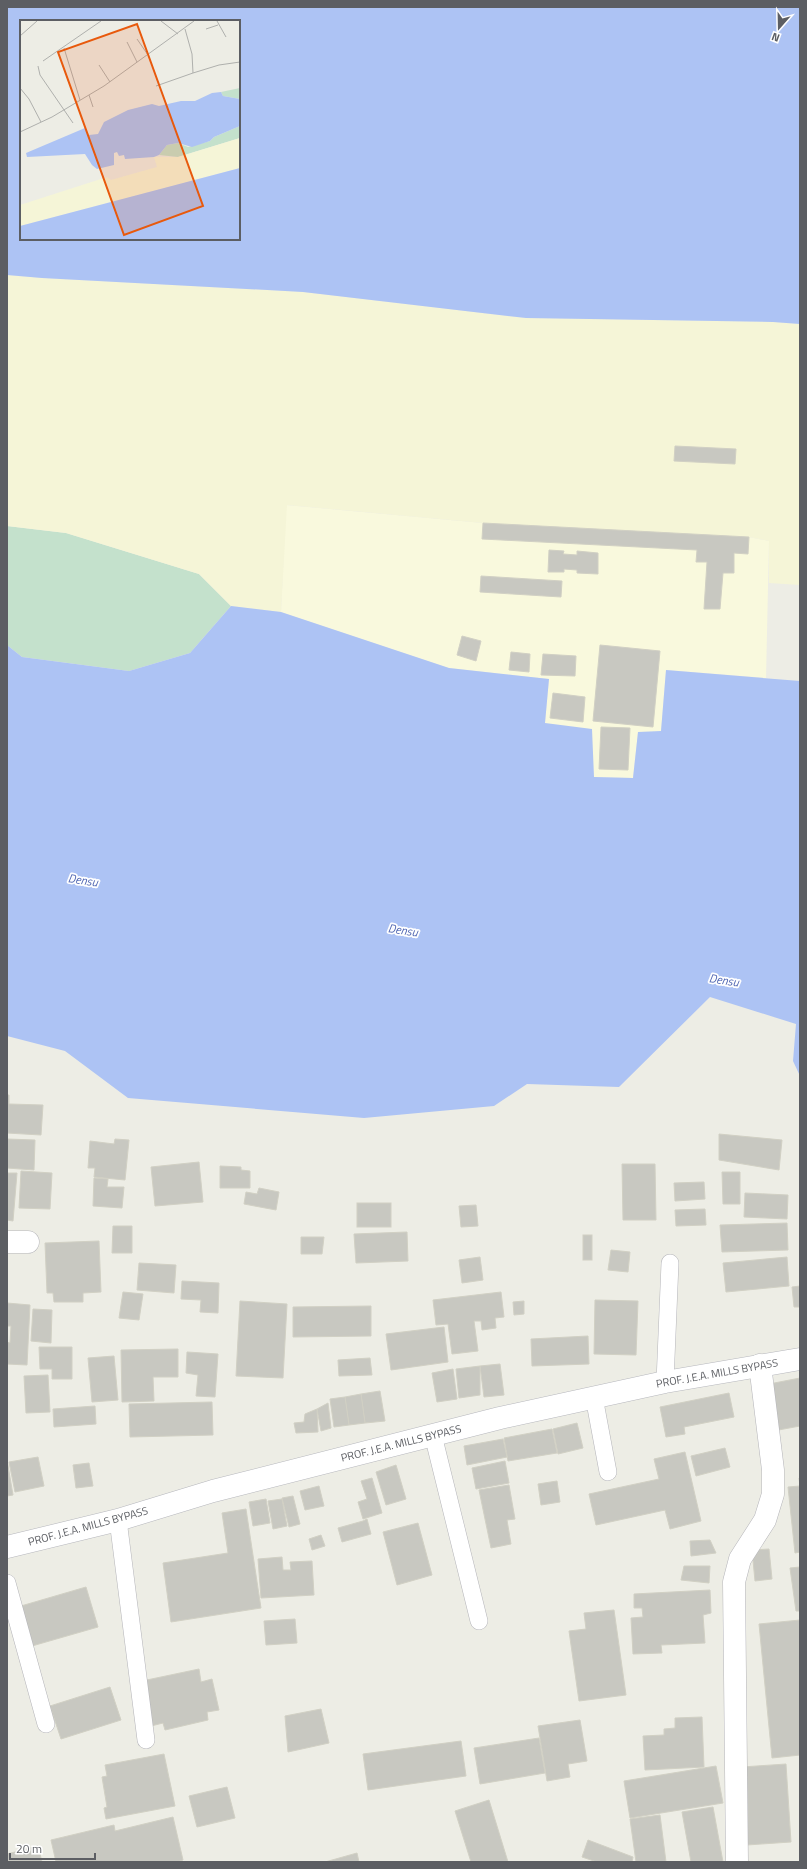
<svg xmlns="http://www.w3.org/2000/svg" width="807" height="1869" font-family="'Titillium Web',sans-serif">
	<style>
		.commercial { fill: #f9f9dd }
		.green { fill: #c4e1cc }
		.sand { fill: #f5f5d7 }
		.water { fill: #adc3f4; fill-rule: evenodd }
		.building { fill: #c8c8c1; stroke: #d1d0c4 }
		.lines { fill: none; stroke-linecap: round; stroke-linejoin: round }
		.lane-casing { stroke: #b5b5ba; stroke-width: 18 }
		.street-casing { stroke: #b5b5ba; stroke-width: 23 }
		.secondary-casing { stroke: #b6b7bd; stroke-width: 23 }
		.lane { stroke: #fff; stroke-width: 17 }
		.street { stroke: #fff; stroke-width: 22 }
		.secondary { stroke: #fff; stroke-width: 22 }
		.labels { text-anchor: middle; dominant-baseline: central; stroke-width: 3.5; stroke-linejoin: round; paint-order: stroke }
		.street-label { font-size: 11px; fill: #5c5e63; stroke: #fff }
		.water-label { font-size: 12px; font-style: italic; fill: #5369b4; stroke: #fff }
		.inset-road { fill: none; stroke: #afb0ad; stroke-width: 1 }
		.view { fill: #e8590c; fill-opacity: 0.15; stroke: #e8590c; stroke-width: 2 }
		.inset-edge { fill: none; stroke: #5c5e63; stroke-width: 2 }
	</style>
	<rect width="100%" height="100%" fill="#edede5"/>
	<path class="commercial" d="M286 505 483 523 749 537 769 541 766 678 666 670 661 732H638L633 778 594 777 545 723 549 679 449 668 281 612Z"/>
	<path class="green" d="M7 526 66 533 199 574 231 606 190 653 129 671 22 657 7 645Z"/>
	<path class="sand" d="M7 275 42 278 303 292 526 318 773 322 800 324V585L769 583V541L749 537 483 523 287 505 281 612 231 606 199 574 66 533 7 526Z"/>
	<g class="water">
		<path d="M7 7H800V324L773 322 526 318 303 292 42 278 7 275ZM21 21H239V239H21Z"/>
		<path d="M231 606 281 612 449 668 549 679 545 723 592 729 594 777 633 778 638 732 661 731 666 670 800 681V1076L793 1061 796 1024 710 997 619 1087 527 1084 494 1106 364 1118 128 1098 65 1051 7 1036V645L22 657 129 671 190 653Z"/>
	</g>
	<g class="building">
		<path d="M675 446 736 449 735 464 674 461Z"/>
		<path d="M483 523 749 537 748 554 734 553V573H723L720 609H704L707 562H696L697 550 482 539Z"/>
		<path d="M549 550 564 551 563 554 577 555V551L598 553V574L577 573V570L564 569V572H548Z"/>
		<path d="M481 576 562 581 561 597 480 592Z"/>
		<path d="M462 636 481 641 476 661 457 655Z"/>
		<path d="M600 645 660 651 653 727 593 721Z"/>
		<path d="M511 652 530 654 529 672 509 670Z"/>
		<path d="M543 654 576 656 575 676 541 675Z"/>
		<path d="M553 693 585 697 583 722 550 718Z"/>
		<path d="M601 727 630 728 628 770 599 769Z"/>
		<path d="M7 1095H9V1104L43 1105 41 1135 7 1133Z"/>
		<path d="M719 1134 782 1140 779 1170 719 1160Z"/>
		<path d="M7 1139 35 1140 34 1170 7 1168Z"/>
		<path d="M115 1139 129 1140 125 1180 94 1177 95 1168H88L90 1141 114 1144Z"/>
		<path d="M199 1162 203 1202 155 1206 151 1167Z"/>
		<path d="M622 1164H655L656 1220H623Z"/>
		<path d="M220 1166 241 1167V1170L250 1171V1188H220Z"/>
		<path d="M21 1171 52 1173 50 1209 19 1208Z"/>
		<path d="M722 1172H740V1204H723Z"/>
		<path d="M7 1173H17L13 1221 7 1220Z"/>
		<path d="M94 1178 108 1179 107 1187H124L122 1208 93 1206Z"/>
		<path d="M704 1182 705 1199 675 1201 674 1183Z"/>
		<path d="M259 1188 279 1192 276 1210 244 1204 246 1192 257 1194Z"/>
		<path d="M745 1193 788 1195 787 1219 744 1217Z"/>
		<rect x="357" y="1203" width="34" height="24"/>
		<path d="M476 1205 478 1226 461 1227 459 1206Z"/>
		<path d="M705 1209 706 1225 676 1226 675 1210Z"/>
		<path d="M787 1223 788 1250 722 1252 720 1225Z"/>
		<path d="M113 1226H132V1253H112Z"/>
		<path d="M407 1232 408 1261 356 1263 354 1234Z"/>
		<rect x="583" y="1235" width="9" height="25"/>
		<path d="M301 1237H324L322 1254H301Z"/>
		<path d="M99 1241 101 1292 83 1293V1302H54L53 1293H47L45 1243Z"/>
		<path d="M611 1250 630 1252 628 1272 608 1270Z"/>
		<path d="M480 1257 483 1280 462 1283 459 1260Z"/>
		<path d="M787 1257 789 1286 726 1292 723 1263Z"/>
		<path d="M139 1263 176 1265 174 1293 137 1290Z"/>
		<path d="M182 1281 219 1283 218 1313 200 1312 201 1300 181 1299Z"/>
		<path d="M800 1286V1307H794L792 1287Z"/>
		<path d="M123 1292 143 1294 139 1320 119 1318Z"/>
		<path d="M501 1292 504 1317 495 1318 496 1328 482 1330 481 1321H474L478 1351 452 1354 448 1324 436 1325 433 1300Z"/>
		<path d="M595 1300 638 1301 636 1355 594 1354Z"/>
		<path d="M240 1301 287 1304 283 1378 236 1376Z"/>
		<path d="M524 1301V1314L514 1315 513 1302Z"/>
		<path d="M7 1303 30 1305 27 1365 7 1364V1342L10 1343 11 1326H7Z"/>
		<path d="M371 1306V1336L293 1337V1307Z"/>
		<path d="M33 1309 52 1310 51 1343 31 1341Z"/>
		<path d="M444 1327 448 1362 391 1370 386 1334Z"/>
		<path d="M588 1336 589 1364 532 1366 531 1339Z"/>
		<path d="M39 1347H72V1379H52V1369H40Z"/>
		<path d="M178 1349V1377H153L154 1401 122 1402 121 1350Z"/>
		<path d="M187 1352 218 1354 215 1397 196 1396 198 1375 186 1373Z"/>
		<path d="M114 1356 118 1400 92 1402 88 1358Z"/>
		<path d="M370 1358 372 1375 339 1376 338 1360Z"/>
		<path d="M500 1364 504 1395 484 1397 480 1366Z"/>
		<path d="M480 1366V1395L459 1398 456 1369Z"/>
		<path d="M453 1369 457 1399 437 1402 432 1373Z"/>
		<path d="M48 1375 50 1412 26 1413 24 1376Z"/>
		<path d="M800 1378V1426L773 1431 764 1385Z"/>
		<path d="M380 1391 385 1421 365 1423 361 1394Z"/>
		<path d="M729 1393 734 1417 684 1427 685 1434 666 1437 660 1407Z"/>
		<path d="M361 1394 365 1423 349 1425 345 1397Z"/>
		<path d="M345 1397 349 1425 334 1427 330 1399Z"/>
		<path d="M212 1402 213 1435 130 1437 129 1404Z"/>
		<path d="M328 1403 331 1428 321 1431 317 1409Z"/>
		<path d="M95 1406 96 1424 54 1427 53 1409Z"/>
		<path d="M317 1409 318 1432 296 1433 294 1423 304 1422 305 1414Z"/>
		<path d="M577 1423 583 1448 558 1454 553 1429Z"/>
		<path d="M552 1429 557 1453 508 1461 504 1438Z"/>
		<path d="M503 1439 507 1457 467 1465 464 1446Z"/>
		<path d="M725 1448 730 1467 696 1476 691 1456Z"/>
		<path d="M685 1452 701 1521 670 1529 665 1510 596 1525 589 1494 659 1479 654 1459Z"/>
		<path d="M38 1457 44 1486 15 1492 9 1462Z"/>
		<path d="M7 1460 13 1495 7 1496Z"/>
		<path d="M505 1461 509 1483 476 1489 472 1468Z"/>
		<path d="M89 1463 93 1486 76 1488 73 1465Z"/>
		<path d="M396 1465 406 1499 386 1505 376 1472Z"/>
		<path d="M372 1478 382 1513 363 1519 358 1502 367 1499 361 1481Z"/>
		<path d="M799 1478H800V1552L795 1553 788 1487 800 1486Z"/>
		<path d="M557 1481 560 1502 541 1505 538 1484Z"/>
		<path d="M509 1485 515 1519 507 1520 511 1544 491 1548 479 1490Z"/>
		<path d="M319 1486 324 1506 305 1510 300 1491Z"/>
		<path d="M293 1496 300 1524 289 1527 282 1498Z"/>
		<path d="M266 1499 270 1523 253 1526 249 1502Z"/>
		<path d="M282 1499 287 1526 273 1529 268 1501Z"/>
		<path d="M246 1509 261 1608 171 1622 163 1563 228 1553 222 1513Z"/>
		<path d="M367 1519 371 1534 342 1542 338 1528 363 1521Z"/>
		<path d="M418 1523 432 1575 397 1585 383 1532Z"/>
		<path d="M321 1535 325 1546 312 1550 309 1539Z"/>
		<path d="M710 1540 716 1553 691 1556 690 1541Z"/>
		<path d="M769 1549 772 1579 755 1581 752 1550Z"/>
		<path d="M282 1557 283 1570H291L290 1562 312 1561 314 1595 261 1598 258 1559Z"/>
		<path d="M684 1566H710L709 1583 681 1580Z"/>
		<path d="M800 1567V1611H796L790 1568Z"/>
		<path d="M86 1587 98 1627 32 1646 21 1606Z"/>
		<path d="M710 1590 711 1613 703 1615 705 1643 661 1645 662 1653 633 1654 631 1618 643 1617 642 1608H634V1594Z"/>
		<path d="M614 1610 626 1695 579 1701 569 1631 586 1629 584 1613Z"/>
		<path d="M295 1619 297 1643 266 1645 264 1621Z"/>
		<path d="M800 1620V1755L772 1758 759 1624Z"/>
		<path d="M199 1669 201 1682 212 1679 219 1710 207 1712 208 1720 165 1730 163 1723 151 1726 142 1681Z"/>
		<path d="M110 1687 121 1720 61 1739 50 1706Z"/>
		<path d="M321 1709 329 1743 288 1752 285 1716Z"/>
		<path d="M702 1717 704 1767 645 1770 643 1736 664 1735V1729L675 1728V1718Z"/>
		<path d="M580 1720 587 1761 568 1764 570 1777 547 1781 538 1726Z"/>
		<path d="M539 1738 545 1773 480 1784 474 1748Z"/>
		<path d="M461 1741 466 1776 368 1790 363 1754Z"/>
		<path d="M164 1754 175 1806 106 1819 104 1808 107 1807 102 1777 107 1776 105 1765Z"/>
		<path d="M786 1764 791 1842 747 1845 742 1767Z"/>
		<path d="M716 1766 723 1803 630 1818 624 1781Z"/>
		<path d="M227 1787 235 1818 197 1827 189 1796Z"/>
		<path d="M489 1800 508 1862H471L455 1811Z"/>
		<path d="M713 1807 723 1862H691L682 1812Z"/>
		<path d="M660 1815 666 1862H636L630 1819Z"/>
		<path d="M173 1817 183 1860 177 1862H56L51 1840 114 1825 115 1831Z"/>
		<path d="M588 1840 633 1857 632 1862H597L582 1857Z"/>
		<path d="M38 1846 42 1862H7V1854Z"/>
		<path d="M357 1853 359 1862H325Z"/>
	</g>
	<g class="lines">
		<g class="lane-casing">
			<g id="lane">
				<path d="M665 1382 670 1263"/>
				<path d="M594 1397 608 1472"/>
				<path d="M433 1435 479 1621"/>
				<path d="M118 1520 146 1740"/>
				<path d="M7 1583 46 1724"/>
			</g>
		</g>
		<g class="street-casing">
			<g id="street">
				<path d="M7 1242H28"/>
				<path d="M737 1862 734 1582 740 1559 765 1520 773 1494V1470L760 1365"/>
			</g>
		</g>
		<g class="secondary-casing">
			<path id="secondary" d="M7 1547 118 1520 213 1491 500 1418 665 1382 800 1359"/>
		</g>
		<use href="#lane" class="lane"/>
		<use href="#street" class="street"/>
		<use href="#secondary" class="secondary"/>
	</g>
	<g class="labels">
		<g class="street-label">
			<text transform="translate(717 1373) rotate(-10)">PROF. J.E.A. MILLS BYPASS</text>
			<text transform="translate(401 1443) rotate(-14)">PROF. J.E.A. MILLS BYPASS</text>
			<text transform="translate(88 1526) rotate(-15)">PROF. J.E.A. MILLS BYPASS</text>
		</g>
		<g class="water-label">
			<text transform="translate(83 880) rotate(9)">Densu</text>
			<text transform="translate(403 930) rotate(9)">Densu</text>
			<text transform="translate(724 980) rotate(9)">Densu</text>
		</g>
	</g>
	<g transform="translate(20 20)">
		<rect width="220" height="220" fill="#edede5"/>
		<path d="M220 68V79L203 76 201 72ZM220 106V118L158 137 139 135 147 125 158 123 168 127 190 121 194 117Z" fill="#c4e1cc"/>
		<path d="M220 118V148L0 206V185L87 157 91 160 137 147 134 137H158Z" fill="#f5f5d7"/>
		<path d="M201 72 203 76 220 79V106L194 117 190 121 172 127 158 123 147 125 139 135 134 137 105 139 104 135 99 136 97 132 94 133V145L77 149 72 145 65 134 7 137 6 133 65 108 69 115 78 114 84 102 108 90 132 84 139 86 161 81H175L192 73ZM220 148V219H0V206Z" fill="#adc3f4"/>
		<path class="inset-road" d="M141 1 158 14M197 1 206 17M165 9 172 34 173 53 199 45 220 42M186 9 198 5M0 16 17 1M117 19 128 35M107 22 117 42M44 28 60 80M23 41 81 1M79 45 90 62M18 46 20 55 53 103M136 66 173 53M0 68 9 79 21 102M69 75 73 87M0 112 32 97 84 66 174 1"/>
		<path class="view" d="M117 4 183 186 104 215 38 32Z"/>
		<rect width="220" height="220" class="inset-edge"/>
	</g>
	<rect width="807" height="1869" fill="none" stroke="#5c5e63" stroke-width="16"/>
	<g transform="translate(779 28) rotate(200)" stroke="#ffffff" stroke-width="3" paint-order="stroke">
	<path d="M0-3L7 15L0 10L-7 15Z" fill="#5c5e63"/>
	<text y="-6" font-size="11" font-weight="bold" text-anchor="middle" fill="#5c5e63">N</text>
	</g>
	<path d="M10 1853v6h85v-6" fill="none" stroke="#5c5e63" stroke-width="2"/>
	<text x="16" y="1853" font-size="12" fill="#5c5e63" stroke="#ffffff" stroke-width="3" paint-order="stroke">20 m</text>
</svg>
